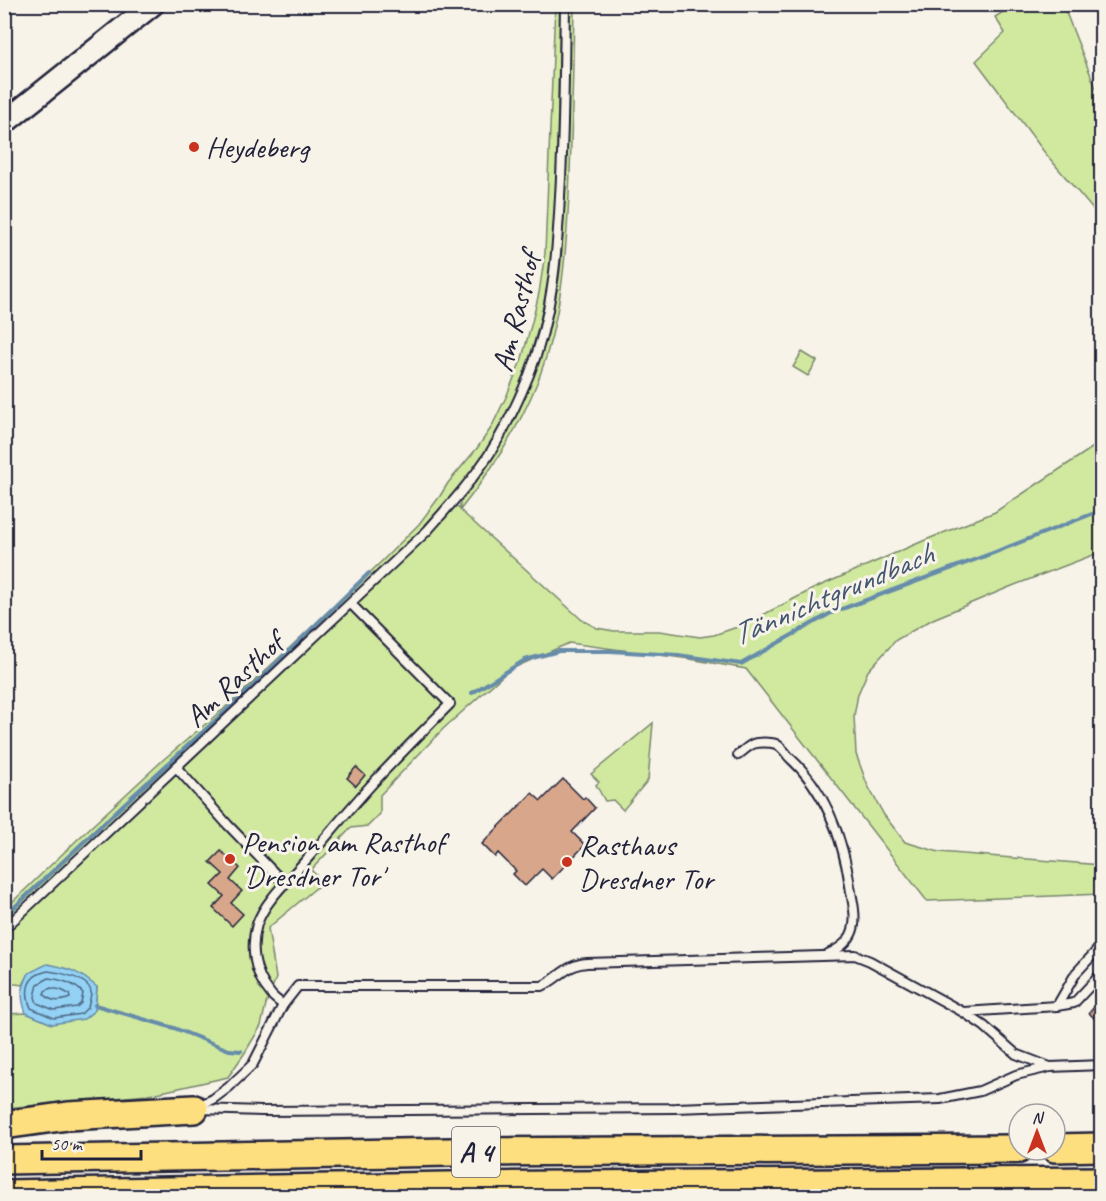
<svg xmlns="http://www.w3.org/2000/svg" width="1106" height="1201" font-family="Caveat,sans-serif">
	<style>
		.green { fill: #d0e99f; stroke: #79866d; stroke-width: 1.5 }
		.water { fill: #93d2f4; stroke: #668caa; stroke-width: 1.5 }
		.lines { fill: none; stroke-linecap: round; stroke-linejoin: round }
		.shore { stroke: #4f6885; stroke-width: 1.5 }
		.stream { stroke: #668caa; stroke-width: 4 }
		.building { fill: #d8a78b; stroke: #22223b; stroke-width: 1.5 }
		.lane-casing { stroke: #22223b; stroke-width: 12 }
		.secondary-casing { stroke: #22223b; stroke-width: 26 }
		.highway-casing { stroke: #22223b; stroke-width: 32 }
		.lane { stroke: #f7f3e8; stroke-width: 8 }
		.secondary { stroke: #f7f3e8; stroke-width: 21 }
		.highway { stroke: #fedf80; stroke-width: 27 }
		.poi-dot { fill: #c8321e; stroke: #f7f3e8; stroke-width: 2 }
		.labels { text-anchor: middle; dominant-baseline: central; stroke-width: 6; stroke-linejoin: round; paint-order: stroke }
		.shield { fill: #f7f3e8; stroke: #62616f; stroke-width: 1.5 }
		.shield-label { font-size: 28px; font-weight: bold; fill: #22223b }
		.poi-label { font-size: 30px; fill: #22223b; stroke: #f7f3e8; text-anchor: start }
		.street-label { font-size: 30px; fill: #22223b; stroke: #f7f3e8 }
		.water-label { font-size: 32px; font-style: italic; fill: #445772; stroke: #f7f3e8 }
	</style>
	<rect width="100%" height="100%" fill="#f7f3e8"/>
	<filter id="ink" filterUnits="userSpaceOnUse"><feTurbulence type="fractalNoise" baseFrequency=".0167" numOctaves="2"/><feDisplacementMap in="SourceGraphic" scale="12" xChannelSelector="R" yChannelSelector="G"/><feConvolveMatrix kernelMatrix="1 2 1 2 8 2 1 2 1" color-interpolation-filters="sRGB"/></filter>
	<g filter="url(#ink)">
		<g class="green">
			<path d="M165 5H170L5 138 4 132Z"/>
			<path d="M555 5H560C559 53 558 101 557 150 556 184 556 220 552 254 545 313 527 380 498 431 483 456 466 480 448 502L460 509V501C513 438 546 359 559 278 563 251 563 224 565 196 568 132 569 68 570 5H574C573 68 572 132 569 195 566 257 561 319 539 378 520 427 493 469 460 510L582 620 597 628 614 631H659L700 637 714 635 743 625 815 588 923 541 995 512 1101 442V552L1012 586 933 619 896 640 868 671 858 694 854 716 856 754 867 784 884 815 905 842 939 852 1101 865V894L927 901 746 669 690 659 569 643 509 670 443 729 380 795V814L368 826 351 828 311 870 323 882 268 928 276 978 266 1004 261 1026 244 1054 228 1077 148 1095 5 1108V1006L8 1014 26 1013 52 1024 95 1010 97 987 29 973 23 985 7 983 5 992V909L79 838 164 759 235 699 381 562 419 524 440 496 448 483 478 447 491 428 507 395 522 358 532 322 539 293 545 253Z"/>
			<path d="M1014 5H1063L1101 101V219L1045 153 976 61 1005 33 995 17Z"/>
			<path d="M802 352 817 361 808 376 793 367Z"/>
			<path d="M653 723 648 780 623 810 613 800 605 801 596 785 599 782 591 774Z"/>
		</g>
		<path class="water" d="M47 964C70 968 79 972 97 987L95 1010 84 1019 52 1024 26 1013C20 996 21 989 29 973Z"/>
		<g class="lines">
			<g class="shore">
				<path d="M48 971C59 972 89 978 91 992 91 997 89 1003 88 1007L81 1014 54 1018 31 1008C27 999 25 986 33 978 36 974 44 972 48 971Z"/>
				<path d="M49 978C62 980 74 983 83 993L81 1003 77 1007 54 1010 37 1003 35 997 38 984Z"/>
				<path d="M51 988 61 990 69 994 70 998C61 1002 51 1002 44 994L45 991Z"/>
			</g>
			<g class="stream">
				<path d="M472 693 525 660 559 651H610L678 655 741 664 831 613 993 553 1102 510"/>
				<path d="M4 917 125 803 254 685 369 573"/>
				<path d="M95 1005 174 1028 229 1050 241 1051"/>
			</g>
		</g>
		<g class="building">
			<path d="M356 767 365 775 356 786 347 778Z"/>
			<path d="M563 779 583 799 585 797 595 808 572 832 585 845 552 879 542 869 525 886 513 874 516 871 498 853 495 857 482 844 532 793 541 801Z"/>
			<path d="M221 851 240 868 230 880 242 891 231 903 243 914 232 926 213 908 224 896 212 885 223 874 210 862Z"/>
			<path d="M1101 999V1025L1089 1013Z"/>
		</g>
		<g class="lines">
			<g class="lane-casing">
				<g id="lane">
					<path d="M738 755C742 752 748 746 753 744 758 742 770 742 776 744 780 746 786 753 789 757 828 792 844 842 851 892 853 903 856 914 854 925 852 940 841 948 828 954"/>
					<path d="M176 767 228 825 285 884"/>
					<path d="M4 929 427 531C449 506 472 481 490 453 505 429 518 402 529 375 552 318 557 257 560 196 564 132 564 68 565 4"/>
					<path d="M283 1005C279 1001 273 998 270 993 254 974 250 947 257 924 266 899 290 879 307 859 329 834 350 808 373 783 398 756 424 730 450 704L351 604"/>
					<path d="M1057 1006 1074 1003 1102 973"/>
					<path d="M964 1012 1057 1006 1076 973 1102 945"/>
					<path d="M198 1106 213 1099 229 1087 253 1064 283 1005 298 986H542C558 979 567 964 587 963L855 955 870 961 963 1012 984 1026 1016 1054 1050 1067"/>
					<path d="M200 1109 262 1111 675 1108 940 1099 980 1091 1016 1075 1050 1067 1102 1065"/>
				</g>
			</g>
			<g class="secondary-casing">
				<path id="secondary" d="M4 123 153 4"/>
			</g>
			<g class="highway-casing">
				<g id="highway">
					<path d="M4 1125 68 1116 194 1109"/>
					<path d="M1055 1148 1102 1147"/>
					<path d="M4 1160 451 1152 1019 1149"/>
					<path d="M4 1194 448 1186 1102 1181"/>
				</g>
			</g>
			<use href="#lane" class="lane"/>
			<use href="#secondary" class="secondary"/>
			<use href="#highway" class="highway"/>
		</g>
	</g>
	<g class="poi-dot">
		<circle cx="194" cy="147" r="6"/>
		<circle cx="230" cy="859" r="6"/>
		<circle cx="567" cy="862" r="6"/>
	</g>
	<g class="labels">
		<rect class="shield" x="452" y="1127" width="48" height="50" rx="4.5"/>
		<g class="shield-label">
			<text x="476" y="1152">A 4</text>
		</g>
		<g class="poi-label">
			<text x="206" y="147">Heydeberg</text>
			<text x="242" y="842">Pension am Rasthof<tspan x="242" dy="34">'Dresdner Tor'</tspan></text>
			<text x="579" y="845">Rasthaus<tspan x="579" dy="34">Dresdner Tor</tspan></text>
		</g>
		<g class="street-label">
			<text transform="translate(516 312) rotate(-76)">Am Rasthof</text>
			<text transform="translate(234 680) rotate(-43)">Am Rasthof</text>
		</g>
		<g class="water-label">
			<text transform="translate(832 594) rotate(-23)">Tännichtgrundbach</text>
		</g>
	</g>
	<rect width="1106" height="1201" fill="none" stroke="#f7f3e8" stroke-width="24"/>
	<rect x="12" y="12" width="1082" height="1177" fill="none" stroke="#22223b" stroke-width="2" filter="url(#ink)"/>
	<g transform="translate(1037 1132)"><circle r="28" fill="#f7f3e8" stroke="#a29fa3" stroke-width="1.5"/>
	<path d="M0-4.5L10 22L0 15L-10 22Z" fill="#c8321e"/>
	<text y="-9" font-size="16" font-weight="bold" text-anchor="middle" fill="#22223b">N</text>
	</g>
	<path d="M42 1150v9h99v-9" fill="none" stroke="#22223b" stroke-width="3"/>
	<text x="51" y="1150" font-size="18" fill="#22223b" stroke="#f7f3e8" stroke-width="4.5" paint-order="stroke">50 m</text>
</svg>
